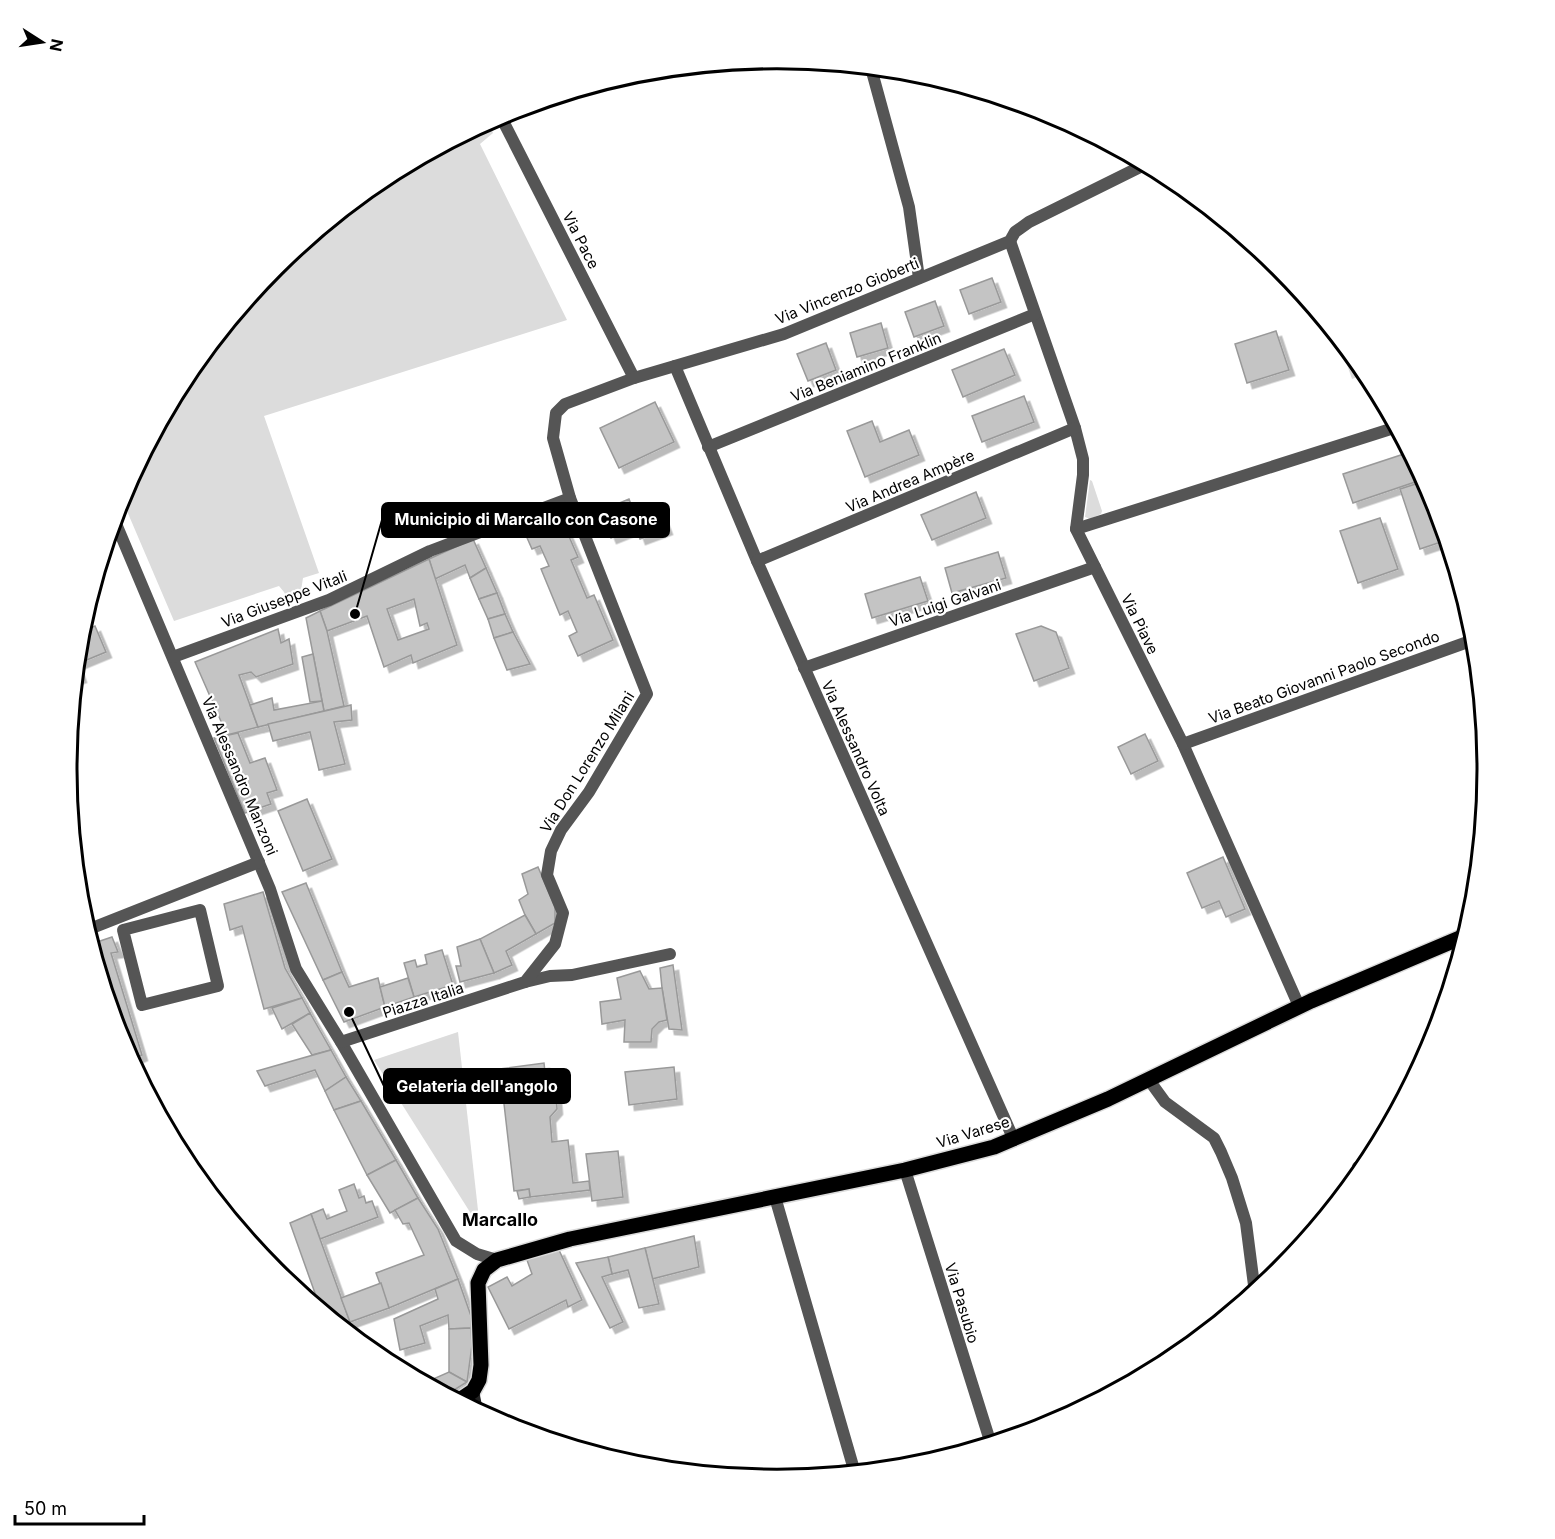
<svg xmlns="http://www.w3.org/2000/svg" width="1555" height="1539" font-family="Inter,sans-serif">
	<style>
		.green { fill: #dcdcdc }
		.building { fill: #c4c4c4; stroke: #999; stroke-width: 1.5; fill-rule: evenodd; filter: url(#shadow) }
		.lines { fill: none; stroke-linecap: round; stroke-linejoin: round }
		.primary-casing { stroke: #dbdbdb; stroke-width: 18 }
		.street { stroke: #555; stroke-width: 12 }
		.secondary { stroke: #222; stroke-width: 12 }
		.primary { stroke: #000; stroke-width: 15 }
		.labels { text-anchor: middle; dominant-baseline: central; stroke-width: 4.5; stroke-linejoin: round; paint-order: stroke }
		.street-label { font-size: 15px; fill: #000; stroke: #fff }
		.quarter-label { font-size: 18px; font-weight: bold; fill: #000; stroke: #fff }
		.rim { fill: none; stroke: #000; stroke-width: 3 }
		.leader { fill: none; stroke: #000; stroke-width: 2 }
		.callout-dot { fill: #000; stroke: #fff; stroke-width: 2 }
		.callout { fill: #000; stroke: #000; stroke-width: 2 }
		.callout-label { font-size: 16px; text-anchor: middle; font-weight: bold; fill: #fff }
	</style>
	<defs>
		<filter id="shadow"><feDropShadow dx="5.5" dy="5.5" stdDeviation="0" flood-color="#0004"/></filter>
	</defs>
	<rect width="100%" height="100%" fill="#fff"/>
	<g class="green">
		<path d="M489 122 493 133 480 144 567 320 264 416 319 573 303 578 300 597 293 602 287 598 284 592 279 586 174 621 121 497 187 374 275 267 383 178Z"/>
		<path d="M1337 336 1367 373H1368L1352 379Z"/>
		<path d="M1090 480 1092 481 1102 511 1101 514 1090 519 1085 517Z"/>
		<path d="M458 1032 480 1228 374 1060Z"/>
	</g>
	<g class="building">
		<path d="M992 278 1001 302 969 314 960 290Z"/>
		<path d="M935 301 944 326 914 337 905 312Z"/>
		<path d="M881 323 888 348 857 357 850 333Z"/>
		<path d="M1276 331 1289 370 1247 383 1235 344Z"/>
		<path d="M826 343 836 370 808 381 797 354Z"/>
		<path d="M1004 349 1015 375 963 397 952 370Z"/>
		<path d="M1024 396 1034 422 982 442 972 416Z"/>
		<path d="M655 402 674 442 619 468 600 428Z"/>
		<path d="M872 421 880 442 909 430 919 455 865 477 847 431Z"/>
		<path d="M1410 452 1424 479 1353 503 1343 474Z"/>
		<path d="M1425 481 1434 497 1447 540 1420 549 1400 489Z"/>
		<path d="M976 492 986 518 932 540 921 515Z"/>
		<path d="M629 499 634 512 657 503 667 529 640 539 636 528 611 538 600 511Z"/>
		<path d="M560 516 578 557 571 560 587 598 594 595 613 640 578 656 569 636 577 632 568 611 560 615 541 569 549 566 540 546 532 549 524 531Z"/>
		<path d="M1380 518 1398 569 1358 583 1340 531Z"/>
		<path d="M473 539 486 568 470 578 465 565 435 579 429 559Z"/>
		<path d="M998 552 1006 578 952 593 945 568Z"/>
		<path d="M429 559 457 645 413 663 411 655 384 667 367 616 327 631 320 611ZM414 599 420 626 427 623 429 629 398 640 387 609Z"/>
		<path d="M486 568 497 593 479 599 470 578Z"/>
		<path d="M920 577 928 601 872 618 865 594Z"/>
		<path d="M497 593 505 614 488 619 479 599Z"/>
		<path d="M320 611 327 631 344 706 324 711 306 618Z"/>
		<path d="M505 614 513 632 494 638 488 619Z"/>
		<path d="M95 626 106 652 77 664 80 633Z"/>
		<path d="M1041 626 1056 632 1069 668 1034 681 1016 634Z"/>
		<path d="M278 629 281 643 289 639 293 664 256 677 251 672 239 675 258 727 227 735 195 662Z"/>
		<path d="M513 632 530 664 507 670 494 638Z"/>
		<path d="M313 654 322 701 310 702 302 657Z"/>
		<path d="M77 665 81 677 75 679Z"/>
		<path d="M272 698 274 710 322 701 324 711 258 727 250 705Z"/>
		<path d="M351 705 352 720 334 722 345 764 319 770 310 732 273 741 268 724Z"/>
		<path d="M238 733 250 763 265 758 277 790 267 793 271 804 245 813 214 738Z"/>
		<path d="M1145 734 1158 761 1131 774 1118 747Z"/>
		<path d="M307 799 332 859 303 871 278 811Z"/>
		<path d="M1223 857 1245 909 1226 917 1219 901 1202 908 1187 873Z"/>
		<path d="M538 867 555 907V923L536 934 525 915 519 900 528 894 522 874Z"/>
		<path d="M306 883 342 972 323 980 282 892Z"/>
		<path d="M263 892 285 968 302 998 264 1009 242 926 230 930 224 904Z"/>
		<path d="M525 915 536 934 506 951 512 965 494 973 480 939Z"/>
		<path d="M112 937 118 952 111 953 142 1055 135 1058 141 1080 120 1041 91 944Z"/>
		<path d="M480 939 494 973 460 982 456 966H461L457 947Z"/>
		<path d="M442 950 453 985 414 997 404 963 415 960 417 967 427 964 425 955Z"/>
		<path d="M673 965 682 1030 669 1029 662 988 660 968Z"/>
		<path d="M640 971 649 989 662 988 667 1020 659 1022 652 1029 651 1042H624L625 1020 602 1024 600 1002 621 999 617 978Z"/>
		<path d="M342 972 349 987 378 978 385 1007 344 1022 323 980Z"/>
		<path d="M408 978 414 997 385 1007 380 987Z"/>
		<path d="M302 998 310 1013 282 1029 272 1008Z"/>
		<path d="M310 1013 331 1050 312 1055 292 1024Z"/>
		<path d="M331 1050 346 1077 325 1091 315 1070 265 1086 257 1071Z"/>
		<path d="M544 1063 548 1098 556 1097 557 1109 550 1117 552 1142 568 1140 573 1183 589 1181 590 1190 530 1197 529 1189 514 1191 500 1069Z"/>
		<path d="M674 1067 677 1099 629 1105 625 1072Z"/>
		<path d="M346 1077 361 1101 334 1110 325 1091Z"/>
		<path d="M361 1101 396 1160 367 1175 334 1110Z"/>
		<path d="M618 1151 623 1197 592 1201 586 1154Z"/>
		<path d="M396 1160 418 1198 390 1213 367 1175Z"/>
		<path d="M354 1184 359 1198 364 1196 366 1203 372 1201 378 1217 320 1239 311 1214 323 1209 327 1219 347 1211 339 1190Z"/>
		<path d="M529 1189 530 1197 519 1199 517 1191Z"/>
		<path d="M418 1198 438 1229 458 1279 389 1308 376 1273 424 1255 409 1223 403 1224 395 1210Z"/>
		<path d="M311 1214 350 1322 340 1326 321 1310 290 1223Z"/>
		<path d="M694 1236 699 1267 652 1279 645 1248Z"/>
		<path d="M645 1248 659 1304 639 1308 628 1270 612 1274 608 1257Z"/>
		<path d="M559 1250 582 1300 568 1307 566 1300 509 1329 488 1287 507 1277 512 1286 532 1274 527 1260Z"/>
		<path d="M608 1257 612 1274 602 1277 623 1322 610 1328 576 1263Z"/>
		<path d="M458 1279 471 1316V1328L449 1329 448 1315 420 1326 425 1343 400 1350 394 1319 438 1299 435 1289Z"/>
		<path d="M381 1283 389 1308 350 1322 341 1298Z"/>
		<path d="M350 1322 354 1337 340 1326Z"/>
		<path d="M471 1328 472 1345 467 1382 449 1372V1329Z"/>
		<path d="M449 1372 467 1382 446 1395 424 1383Z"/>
	</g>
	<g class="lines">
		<g class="primary-casing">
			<path id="primary" d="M458 1401 473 1391 479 1380 481 1365 478 1283 484 1270 497 1260 570 1239 905 1170 994 1147 1108 1099 1311 1001 1467 935"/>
		</g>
		<g class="street">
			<path d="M871 68 909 207 919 278"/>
			<path d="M500 115 634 378"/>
			<path d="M1010 241 1075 428 1083 459V475L1076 529 1183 744 1299 1006"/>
			<path d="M675 366 757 561 1014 1140"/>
			<path d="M708 447 1035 314"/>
			<path d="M114 519 270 889 296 969 341 1042 456 1241 477 1254 497 1260"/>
			<path d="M1076 529 1397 427"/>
			<path d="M757 561 1075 428"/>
			<path d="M173 657 329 600 430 551 570 498"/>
			<path d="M804 668 1095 567"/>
			<path d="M1183 744 1476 639"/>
			<path d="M200 910 218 986 142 1005 123 930Z"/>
			<path d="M87 930 259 862"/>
			<path d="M525 982 550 976 572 975 670 954"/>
			<path d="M341 1042 525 982 555 944 563 913 547 875 551 851 561 830 589 792 647 694 570 498 553 438 556 413 565 404 634 378 784 334 1010 241 1015 232 1029 222 1146 164"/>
			<path d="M1149 1080 1165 1102 1214 1138 1221 1152 1232 1178 1246 1223 1255 1293"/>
			<path d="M1358 1167 1369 1164"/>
			<path d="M905 1170 991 1444"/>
			<path d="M775 1197 855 1473"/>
		</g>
		<path class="secondary" d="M473 1391 477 1411"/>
		<use href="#primary" class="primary"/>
	</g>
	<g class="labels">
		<g class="street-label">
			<text transform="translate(581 240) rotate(63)">Via Pace</text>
			<text transform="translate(847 291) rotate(-22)">Via Vincenzo Gioberti</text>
			<text transform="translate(866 367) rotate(-22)">Via Beniamino Franklin</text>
			<text transform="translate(910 481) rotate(-23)">Via Andrea Ampère</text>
			<text transform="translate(284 599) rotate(-21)">Via Giuseppe Vitali</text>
			<text transform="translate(945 603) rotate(-19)">Via Luigi Galvani</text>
			<text transform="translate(1140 624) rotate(64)">Via Piave</text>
			<text transform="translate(1324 677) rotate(-20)">Via Beato Giovanni Paolo Secondo</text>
			<text transform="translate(856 748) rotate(66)">Via Alessandro Volta</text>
			<text transform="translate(587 762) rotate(-58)">Via Don Lorenzo Milani</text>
			<text transform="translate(240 776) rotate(67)">Via Alessandro Manzoni</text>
			<text transform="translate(423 1000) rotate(-18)">Piazza Italia</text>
			<text transform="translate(973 1132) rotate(-17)">Via Varese</text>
			<text transform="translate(962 1303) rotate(73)">Via Pasubio</text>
		</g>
		<g class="quarter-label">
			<text x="500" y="1219">Marcallo</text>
		</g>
	</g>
	<path d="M0 0H1555V1539H0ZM77 769a700 700 0 1 1 1400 0a700 700 0 1 1-1400 0Z" fill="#fff" fill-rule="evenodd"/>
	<path class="rim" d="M77 769a700 700 0 1 1 1400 0a700 700 0 1 1-1400 0Z"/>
	<path class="leader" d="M355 614L382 520M349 1012L384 1086"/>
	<g class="callout-dot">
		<circle cx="355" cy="614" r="6"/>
		<circle cx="349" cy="1012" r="6"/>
	</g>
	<g class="callout">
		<rect x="382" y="503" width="287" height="34" rx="6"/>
		<rect x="384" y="1069" width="186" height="34" rx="6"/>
	</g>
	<g class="callout-label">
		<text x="526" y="525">Municipio di Marcallo con Casone</text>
		<text x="477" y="1092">Gelateria dell'angolo</text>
	</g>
	<g transform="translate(42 42) rotate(102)" stroke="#ffffff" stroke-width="4.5" paint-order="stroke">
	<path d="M0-4.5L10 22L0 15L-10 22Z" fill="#000000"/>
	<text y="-9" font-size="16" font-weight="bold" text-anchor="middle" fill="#000000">N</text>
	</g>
	<path d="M15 1515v9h129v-9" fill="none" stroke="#000000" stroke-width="3"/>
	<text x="24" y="1515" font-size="18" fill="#000000" stroke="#ffffff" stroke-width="4.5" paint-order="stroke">50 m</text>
</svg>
